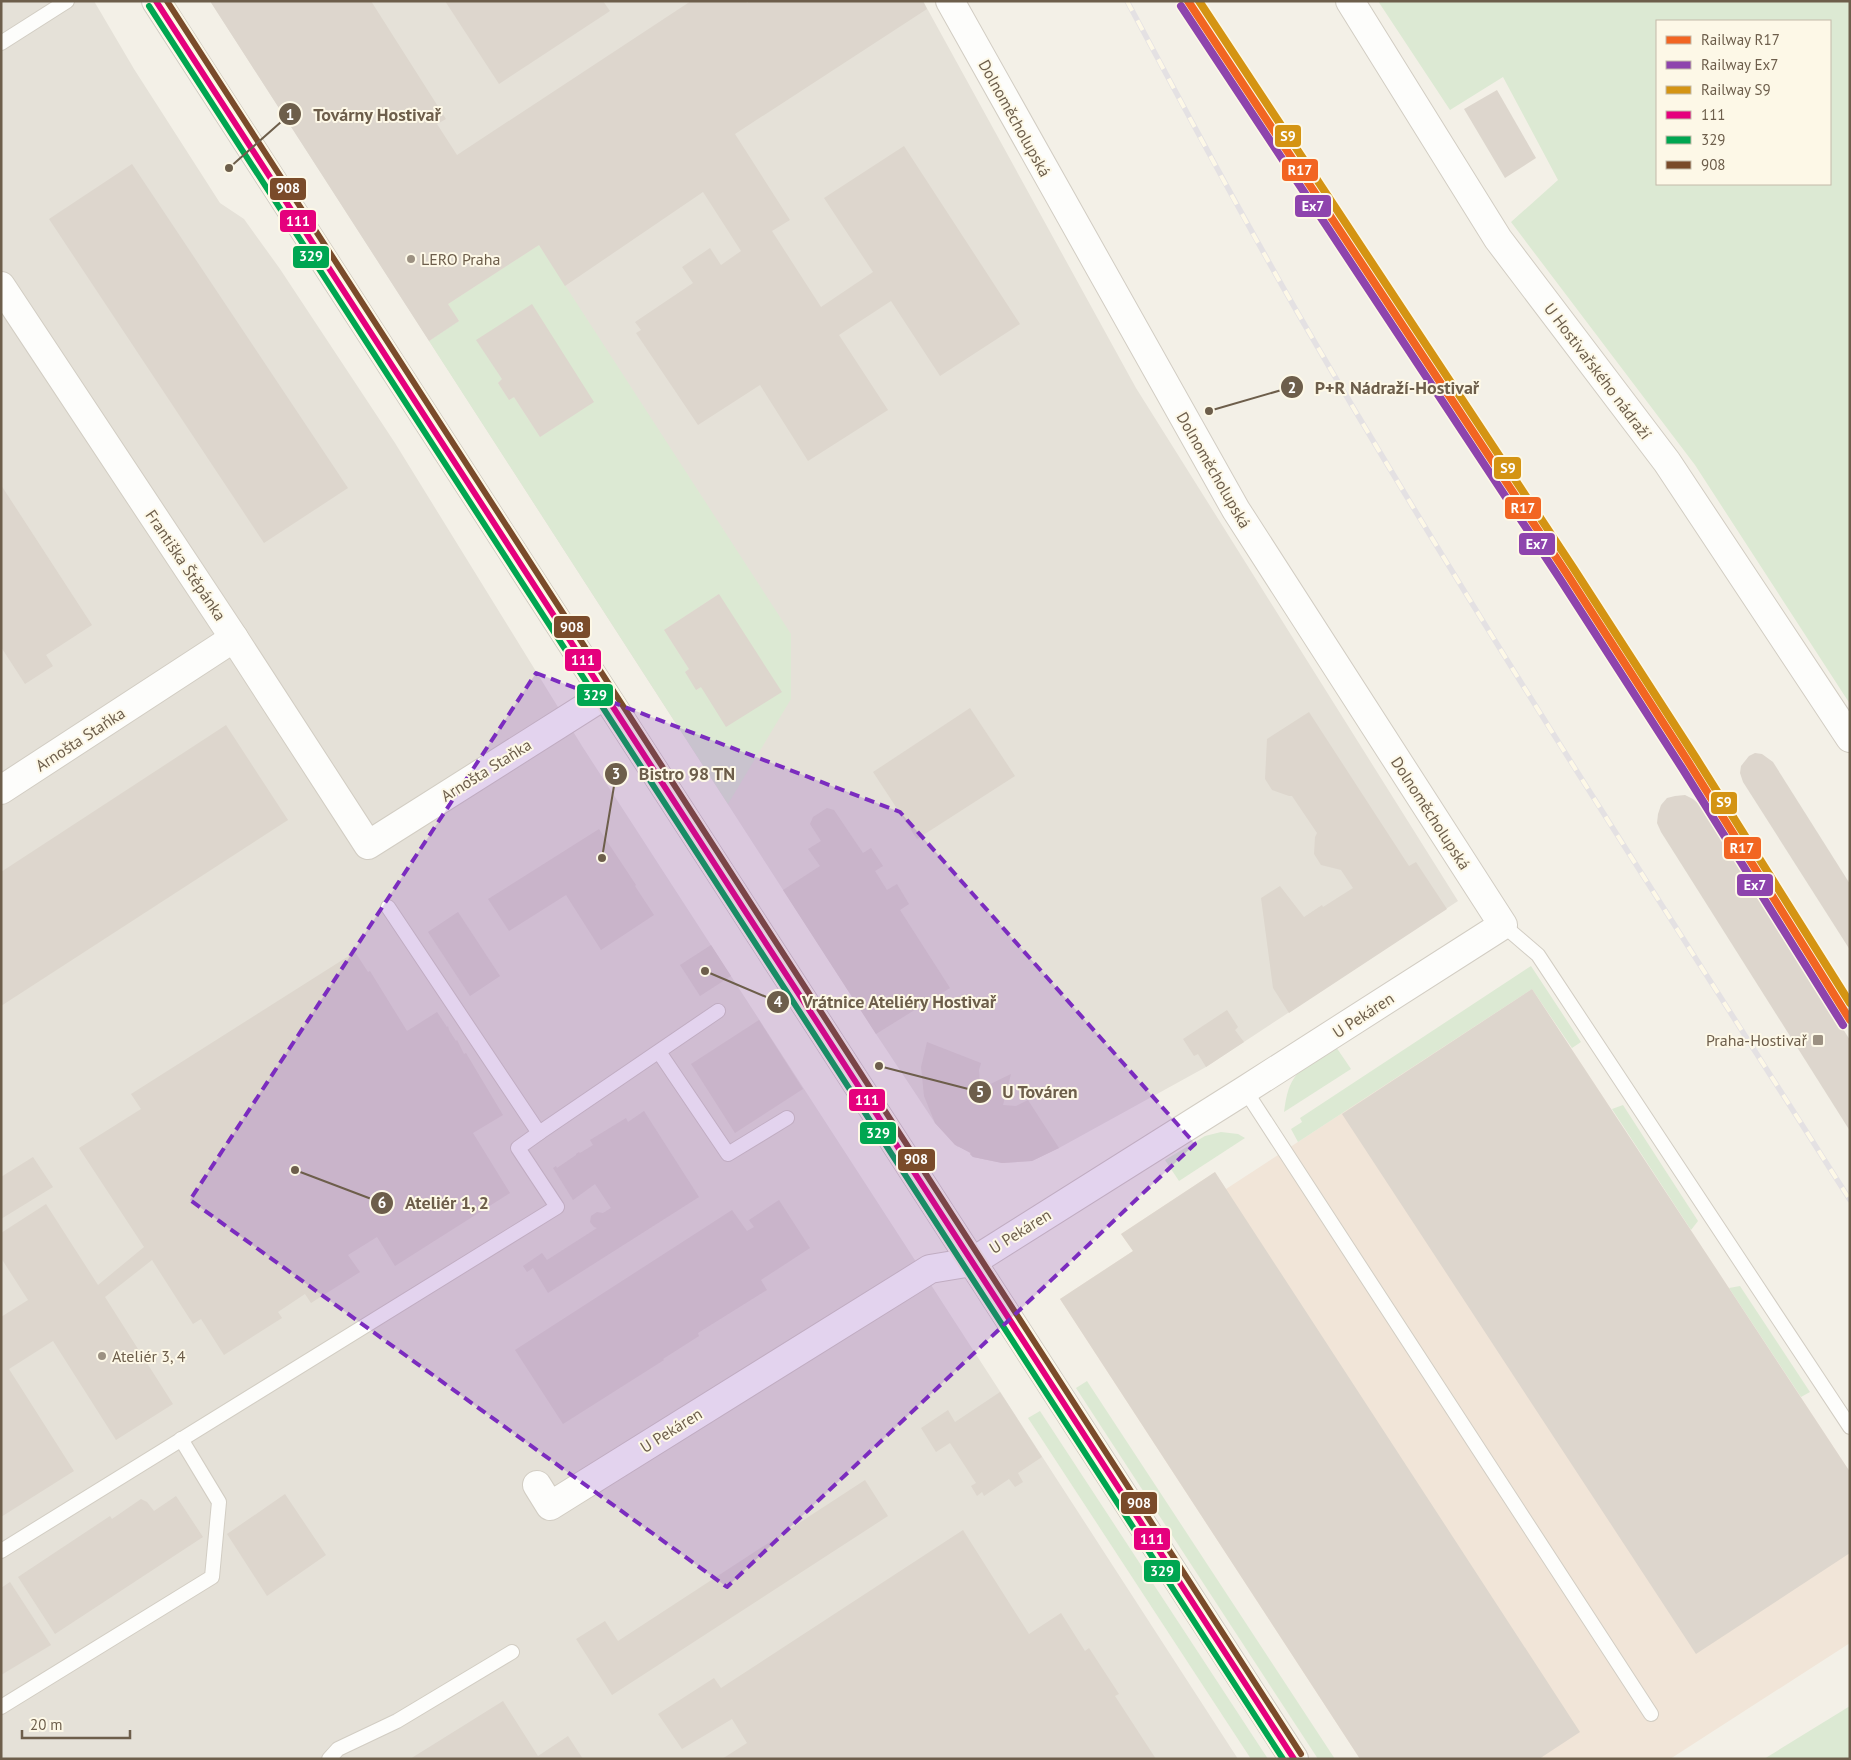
<svg xmlns="http://www.w3.org/2000/svg" width="1851" height="1760" font-family="'PT Sans',sans-serif">
	<style>
		.commercial { fill: #f1e5d8 }
		.industrial { fill: #e5e1d8 }
		.green { fill: #dce9d3; fill-rule: evenodd }
		.building { fill: #ddd6cd }
		.lines { fill: none; stroke-linecap: round; stroke-linejoin: round }
		.service-casing { stroke: #d2cdc3; stroke-width: 16 }
		.minor-casing { stroke: #d2cdc3; stroke-width: 30 }
		.tertiary-casing { stroke: #d2cdc3; stroke-width: 30 }
		.service { stroke: #fdfdfb; stroke-width: 14 }
		.minor { stroke: #fdfdfb; stroke-width: 28 }
		.tertiary { stroke: #fdfdfb; stroke-width: 28 }
		.rail-casing { stroke: #e4e1e3; stroke-width: 5.5 }
		.rail { stroke: #fdf8e7; stroke-width: 4; stroke-dasharray: 11; stroke-linecap: butt }
		.bus-1-casing { stroke: #fdf8e7; stroke-width: 10 }
		.bus-2-casing { stroke: #fdf8e7; stroke-width: 10 }
		.bus-3-casing { stroke: #fdf8e7; stroke-width: 10 }
		.bus-1 { stroke: #e5007d; stroke-width: 6 }
		.bus-2 { stroke: #00a651; stroke-width: 6 }
		.bus-3 { stroke: #7a4b2a; stroke-width: 6 }
		.rail-1-casing { stroke: #fdf8e7; stroke-width: 11 }
		.rail-2-casing { stroke: #fdf8e7; stroke-width: 11 }
		.rail-3-casing { stroke: #fdf8e7; stroke-width: 11 }
		.rail-1 { stroke: #f26522; stroke-width: 8 }
		.rail-2 { stroke: #8e44ad; stroke-width: 8 }
		.rail-3 { stroke: #d49413; stroke-width: 8 }
		.marked { fill: #7b2cbf; fill-opacity: 0.2; stroke: #7b2cbf; stroke-width: 4; stroke-dasharray: 10 6; stroke-linejoin: round }
		.poi-dot { fill: #9c9182; stroke: #fdf8e7; stroke-width: 2 }
		.labels { text-anchor: middle; dominant-baseline: central; stroke-width: 4; stroke-linejoin: round; paint-order: stroke }
		.street-label { font-size: 16px; fill: #6d5e4b; stroke: #fdf8e7 }
		.poi-label { font-size: 16px; fill: #6d5e4b; stroke: #fdf8e7; text-anchor: start }
		.leader { fill: none; stroke: #6d5e4b; stroke-width: 2 }
		.callout-dot { fill: #6d5e4b; stroke: #fdf8e7; stroke-width: 2 }
		.mark-label { font-size: 15px; text-anchor: middle; font-weight: bold; fill: #fff }
		.callout-label { font-size: 18px; text-anchor: middle; font-weight: bold; fill: #6d5e4b; stroke: #fdf8e7; stroke-width: 4; stroke-linejoin: round; paint-order: stroke }
		.line-badge { stroke: #fdf8e7; stroke-width: 2 }
		.badge-label { font-size: 14px; text-anchor: middle; font-weight: bold; fill: #fff }
	</style>
	<rect width="100%" height="100%" fill="#f3f0e7"/>
	<path class="commercial" d="M1532 989 1850 1472V1643L1670 1759H1360L1060 1299 1133 1251 1121 1234 1215 1172 1226 1189Z"/>
	<g class="industrial">
		<path d="M1 1H94L134 69 220 203 244 219 280 269 395 443 582 746 1238 1759H1Z"/>
		<path d="M210 1H923L1136 388 1458 901 1206 1067 1059 1148 1032 1161 1002 1163 973 1157 970 1154V1153L958 1146V1147L935 1123 876 1034Z"/>
	</g>
	<g class="green">
		<path d="M1378 1H1850V704L1695 465 1511 222 1558 180 1503 77 1450 110ZM1830 21V184H1657V21Z"/>
		<path d="M539 245 791 634V699L728 804 429 341 459 321 448 304ZM477 340 593 402 540 437 514 397 509 400 498 383 502 379ZM719 594 701 687 697 690 685 672 689 669 664 630Z"/>
		<path d="M1531 966 1581 1042 1572 1048 1532 989 1298 1142 1291 1129 1302 1122 1300 1118Z"/>
		<path d="M1336 1047 1351 1069 1284 1112C1286 1097 1288 1084 1298 1073Z"/>
		<path d="M1623 1105 1698 1221 1691 1230 1612 1109Z"/>
		<path d="M1221 1132 1238 1134 1245 1138 1179 1181 1165 1160 1205 1136Z"/>
		<path d="M1740 1286 1810 1392 1801 1397 1729 1288Z"/>
		<path d="M1087 1381 1335 1759H1318L1076 1388Z"/>
		<path d="M1040 1411 1268 1759H1251L1028 1418Z"/>
		<path d="M1850 1706V1759H1764Z"/>
	</g>
	<g class="building">
		<path d="M210 1H371L446 119 437 124 457 155 691 1H746L747 3 750 1H923L927 9 735 134 790 220 772 231 821 307 873 272 824 198 904 146 1020 324 940 376 891 301 839 335 888 410 808 461 760 385 698 425 636 333 641 330 635 322 693 283 682 267 710 248 721 265 741 251 703 192 565 286 539 245 448 304 459 321 429 341Z"/>
		<path d="M445 1H603L610 11 499 84Z"/>
		<path d="M1497 90 1536 158 1505 178 1464 109Z"/>
		<path d="M132 164 348 488 264 543 49 219Z"/>
		<path d="M532 304 594 402 540 437 514 397 509 400 498 383 502 379 476 340Z"/>
		<path d="M1 485 92 625 46 655 53 666 25 684 1 647Z"/>
		<path d="M719 594 782 692 726 727 701 687 696 690 685 672 689 669 664 630Z"/>
		<path d="M970 708 1015 776 917 839 873 772Z"/>
		<path d="M1309 712 1409 866 1416 862 1447 909 1289 1013 1273 988 1261 898 1280 886 1304 917 1322 905 1323 907 1353 888 1341 870 1321 865 1314 854 1315 837 1317 833 1292 796H1289L1272 790 1265 779 1267 739Z"/>
		<path d="M226 725 288 820 1 1006V872Z"/>
		<path d="M1755 753 1762 754 1773 762 1850 884V950L1743 782 1740 773 1741 766 1749 756Z"/>
		<path d="M1685 795 1693 799 1702 807 1850 1040V1131L1661 832 1657 823 1658 814 1661 805 1667 798 1675 796Z"/>
		<path d="M827 808 834 810 863 853 871 848 883 866 875 871 887 890 897 884 909 904 900 910 950 988 876 1034 783 890 820 866 808 849 821 841 810 824 813 817Z"/>
		<path d="M599 829 636 885 635 886 654 915 601 950 566 895 509 931 488 899Z"/>
		<path d="M458 912 500 976 470 996 428 932Z"/>
		<path d="M711 945 731 976 700 996 680 965Z"/>
		<path d="M355 952 368 972 370 971 407 1031 437 1012 447 1027 448 1026 449 1030 456 1041 457 1040 464 1054 466 1053 503 1115 473 1133 510 1193 395 1266 377 1237 348 1255 360 1272 311 1303 305 1294 278 1312 282 1318 224 1355 201 1319 193 1324 152 1260 105 1297 173 1404 116 1440 53 1341 9 1369 74 1471 1 1517V1317L28 1300 1 1258V1233L46 1204 98 1285 144 1247 79 1148 141 1109 131 1094Z"/>
		<path d="M1532 989 1850 1472V1553L1696 1654 1342 1114Z"/>
		<path d="M1227 1010 1238 1027 1235 1030 1244 1042 1206 1067 1198 1054 1194 1056 1183 1039Z"/>
		<path d="M759 1020 803 1089 735 1133 691 1064Z"/>
		<path d="M927 1042 981 1063 979 1070 980 1084 978 1085 980 1089 1011 1074 1003 1105 1016 1106 1028 1100 1059 1148 1032 1161 1002 1163 973 1157 970 1154 971 1153 955 1145 935 1123 924 1096 921 1067Z"/>
		<path d="M644 1111 699 1197 548 1293 533 1268 527 1272 523 1266 542 1253 547 1260 597 1228 594 1227 590 1222 591 1216 597 1212 603 1213 611 1208 595 1184 573 1200 553 1168 556 1166 557 1168 576 1155V1154L579 1152 580 1153 593 1145 590 1140 626 1118 628 1122Z"/>
		<path d="M33 1157 53 1187 1 1219V1177Z"/>
		<path d="M1215 1172 1580 1732 1539 1759H1360L1060 1299 1133 1251 1121 1234Z"/>
		<path d="M779 1200 810 1248 761 1280 767 1290 698 1333 699 1336 663 1359 664 1360 563 1424 515 1350 732 1210 747 1231 754 1227 749 1220Z"/>
		<path d="M1000 1392 1042 1457 1018 1473 1023 1482 1015 1487 1009 1479 984 1496 982 1492 977 1496 971 1486 976 1483 950 1443 936 1452 921 1428 948 1410 955 1422Z"/>
		<path d="M865 1480 888 1516 612 1695 576 1639 605 1621 618 1641Z"/>
		<path d="M285 1494 326 1555 267 1596 227 1534Z"/>
		<path d="M176 1496 203 1537 55 1634 18 1577 110 1516 112 1519 141 1499 147 1502 154 1511Z"/>
		<path d="M963 1530 1029 1634 1061 1613 1085 1651 1089 1648 1119 1694 1115 1696 1156 1759H722L747 1743 732 1719 682 1749 658 1714 714 1678 721 1688Z"/>
		<path d="M10 1582 51 1645 1 1675V1588Z"/>
		<path d="M503 1701 538 1756 568 1736 583 1759H410Z"/>
	</g>
	<g class="lines">
		<g class="service-casing">
			<g id="service">
				<path d="M1 43 67 1"/>
				<path d="M1503 925 1538 955 1850 1427"/>
				<path d="M659 1052 728 1154 787 1118"/>
				<path d="M1245 1090 1651 1714"/>
				<path d="M539 1133 718 1011"/>
				<path d="M1 1551 557 1207 518 1148 539 1133 388 907"/>
				<path d="M1 1707 212 1577 219 1502 181 1439"/>
				<path d="M329 1759 338 1749 397 1721 512 1652"/>
			</g>
		</g>
		<g class="minor-casing">
			<g id="minor">
				<path d="M1350 1 1498 239 1667 462 1850 738"/>
				<path d="M1 286 234 638 368 845 605 695"/>
				<path d="M1 790 234 638"/>
				<path d="M537 1485 550 1506 930 1269 972 1262 1245 1090 1503 925 1236 510 950 1"/>
			</g>
		</g>
		<g class="tertiary-casing">
			<path id="tertiary" d="M156 1 1294 1759"/>
		</g>
		<use href="#service" class="service"/>
		<use href="#minor" class="minor"/>
		<use href="#tertiary" class="tertiary"/>
		<g class="rail-casing">
			<path id="rail" d="M1127 1C1185 109 1242 217 1303 322 1476 620 1665 909 1850 1200"/>
		</g>
		<use href="#rail" class="rail"/>
		<g class="bus-1-casing">
			<path id="bus-1" d="M156 1 1294 1759"/>
		</g>
		<g class="bus-2-casing">
			<path id="bus-2" d="M149 6 1283 1759"/>
		</g>
		<g class="bus-3-casing">
			<path id="bus-3" d="M167 1 1301 1754"/>
		</g>
		<use href="#bus-1" class="bus-1"/>
		<use href="#bus-2" class="bus-2"/>
		<use href="#bus-3" class="bus-3"/>
		<g class="rail-1-casing">
			<path id="rail-1" d="M1188 1 1567 574 1689 763 1850 1020"/>
		</g>
		<g class="rail-2-casing">
			<path id="rail-2" d="M1181 6 1560 579 1682 768 1843 1025"/>
		</g>
		<g class="rail-3-casing">
			<path id="rail-3" d="M1199 1 1574 569 1696 758 1850 1003"/>
		</g>
		<use href="#rail-1" class="rail-1"/>
		<use href="#rail-2" class="rail-2"/>
		<use href="#rail-3" class="rail-3"/>
	</g>
	<path class="marked" d="M536 673 900 812 1195 1144 727 1587 190 1200Z"/>
	<g class="poi-dot">
		<circle cx="411" cy="259" r="5"/>
		<rect x="1812" y="1034" width="12" height="12" rx="2.5"/>
		<circle cx="102" cy="1356" r="5"/>
	</g>
	<g class="labels">
		<g class="street-label">
			<text transform="translate(1015 118) rotate(61)">Dolnoměcholupská</text>
			<text transform="translate(1598 371) rotate(53)">U Hostivařského nádraží</text>
			<text transform="translate(1214 470) rotate(60)">Dolnoměcholupská</text>
			<text transform="translate(186 565) rotate(56)">Františka Štěpánka</text>
			<text transform="translate(80 739) rotate(-33)">Arnošta Staňka</text>
			<text transform="translate(486 770) rotate(-32)">Arnošta Staňka</text>
			<text transform="translate(1431 813) rotate(57)">Dolnoměcholupská</text>
			<text transform="translate(1363 1015) rotate(-33)">U Pekáren</text>
			<text transform="translate(1020 1231) rotate(-32)">U Pekáren</text>
			<text transform="translate(671 1430) rotate(-32)">U Pekáren</text>
		</g>
		<g class="poi-label">
			<text x="421" y="259">LERO Praha</text>
			<text x="1807" y="1040" text-anchor="end">Praha-Hostivař</text>
			<text x="112" y="1356">Ateliér 3, 4</text>
		</g>
	</g>
	<path class="leader" d="M229 168L290 114M1209 411L1292 387M602 858L616 774M705 971L778 1002M879 1066L980 1092M295 1170L382 1203"/>
	<g class="callout-dot">
		<circle cx="229" cy="168" r="5"/>
		<circle cx="1209" cy="411" r="5"/>
		<circle cx="602" cy="858" r="5"/>
		<circle cx="705" cy="971" r="5"/>
		<circle cx="879" cy="1066" r="5"/>
		<circle cx="295" cy="1170" r="5"/>
		<circle cx="290" cy="114" r="12"/>
		<circle cx="1292" cy="387" r="12"/>
		<circle cx="616" cy="774" r="12"/>
		<circle cx="778" cy="1002" r="12"/>
		<circle cx="980" cy="1092" r="12"/>
		<circle cx="382" cy="1203" r="12"/>
	</g>
	<g class="mark-label">
		<text x="290" y="120">1</text>
		<text x="1292" y="393">2</text>
		<text x="616" y="779">3</text>
		<text x="778" y="1007">4</text>
		<text x="980" y="1097">5</text>
		<text x="382" y="1208">6</text>
	</g>
	<g class="callout-label">
		<text x="377" y="121">Továrny Hostivař</text>
		<text x="1397" y="394">P+R Nádraží-Hostivař</text>
		<text x="687" y="780">Bistro 98 TN</text>
		<text x="899" y="1008">Vrátnice Ateliéry Hostivař</text>
		<text x="1040" y="1098">U Továren</text>
		<text x="447" y="1209">Ateliér 1, 2</text>
	</g>
	<g class="line-badge">
		<rect x="1274" y="124" width="28" height="24" rx="5" fill="#d49413"/>
		<rect x="1281" y="158" width="38" height="24" rx="5" fill="#f26522"/>
		<rect x="269" y="177" width="38" height="24" rx="5" fill="#7a4b2a"/>
		<rect x="1294" y="194" width="38" height="24" rx="5" fill="#8e44ad"/>
		<rect x="279" y="209" width="38" height="24" rx="5" fill="#e5007d"/>
		<rect x="292" y="245" width="38" height="24" rx="5" fill="#00a651"/>
		<rect x="1493" y="456" width="29" height="24" rx="5" fill="#d49413"/>
		<rect x="1504" y="496" width="38" height="24" rx="5" fill="#f26522"/>
		<rect x="1518" y="532" width="38" height="24" rx="5" fill="#8e44ad"/>
		<rect x="553" y="615" width="38" height="24" rx="5" fill="#7a4b2a"/>
		<rect x="564" y="648" width="38" height="24" rx="5" fill="#e5007d"/>
		<rect x="576" y="683" width="38" height="24" rx="5" fill="#00a651"/>
		<rect x="1710" y="791" width="28" height="24" rx="5" fill="#d49413"/>
		<rect x="1723" y="836" width="39" height="24" rx="5" fill="#f26522"/>
		<rect x="1736" y="873" width="38" height="24" rx="5" fill="#8e44ad"/>
		<rect x="848" y="1088" width="38" height="24" rx="5" fill="#e5007d"/>
		<rect x="859" y="1121" width="38" height="24" rx="5" fill="#00a651"/>
		<rect x="897" y="1148" width="39" height="24" rx="5" fill="#7a4b2a"/>
		<rect x="1120" y="1491" width="38" height="24" rx="5" fill="#7a4b2a"/>
		<rect x="1133" y="1527" width="38" height="24" rx="5" fill="#e5007d"/>
		<rect x="1143" y="1559" width="38" height="24" rx="5" fill="#00a651"/>
	</g>
	<g class="badge-label">
		<text x="1288" y="141">S9</text>
		<text x="1300" y="175">R17</text>
		<text x="288" y="193">908</text>
		<text x="1313" y="211">Ex7</text>
		<text x="298" y="226">111</text>
		<text x="311" y="261">329</text>
		<text x="1508" y="473">S9</text>
		<text x="1523" y="513">R17</text>
		<text x="1537" y="549">Ex7</text>
		<text x="572" y="632">908</text>
		<text x="583" y="665">111</text>
		<text x="595" y="700">329</text>
		<text x="1724" y="807">S9</text>
		<text x="1742" y="853">R17</text>
		<text x="1755" y="890">Ex7</text>
		<text x="867" y="1105">111</text>
		<text x="878" y="1138">329</text>
		<text x="916" y="1164">908</text>
		<text x="1139" y="1508">908</text>
		<text x="1152" y="1544">111</text>
		<text x="1162" y="1576">329</text>
	</g>
	<rect width="1851" height="1760" fill="none" stroke="#6d5e4b" stroke-width="5"/>
	<rect x="1656" y="20" width="175" height="165" fill="#fdf8e7" stroke="#c3baa9"/>
	<rect x="1666" y="36" width="25" height="8" fill="#f26522" stroke="#c3baa9"/>
	<text x="1701" y="45" font-size="15" fill="#6d5e4b">Railway R17</text>
	<rect x="1666" y="61" width="25" height="8" fill="#8e44ad" stroke="#c3baa9"/>
	<text x="1701" y="70" font-size="15" fill="#6d5e4b">Railway Ex7</text>
	<rect x="1666" y="86" width="25" height="8" fill="#d49413" stroke="#c3baa9"/>
	<text x="1701" y="95" font-size="15" fill="#6d5e4b">Railway S9</text>
	<rect x="1666" y="111" width="25" height="8" fill="#e5007d" stroke="#c3baa9"/>
	<text x="1701" y="120" font-size="15" fill="#6d5e4b">111</text>
	<rect x="1666" y="136" width="25" height="8" fill="#00a651" stroke="#c3baa9"/>
	<text x="1701" y="145" font-size="15" fill="#6d5e4b">329</text>
	<rect x="1666" y="161" width="25" height="8" fill="#7a4b2a" stroke="#c3baa9"/>
	<text x="1701" y="170" font-size="15" fill="#6d5e4b">908</text>
	<path d="M22 1730v8h108v-8" fill="none" stroke="#6d5e4b" stroke-width="2.5"/>
	<text x="30" y="1730" font-size="15" fill="#6d5e4b" stroke="#fdf8e7" stroke-width="4" paint-order="stroke">20 m</text>
</svg>
